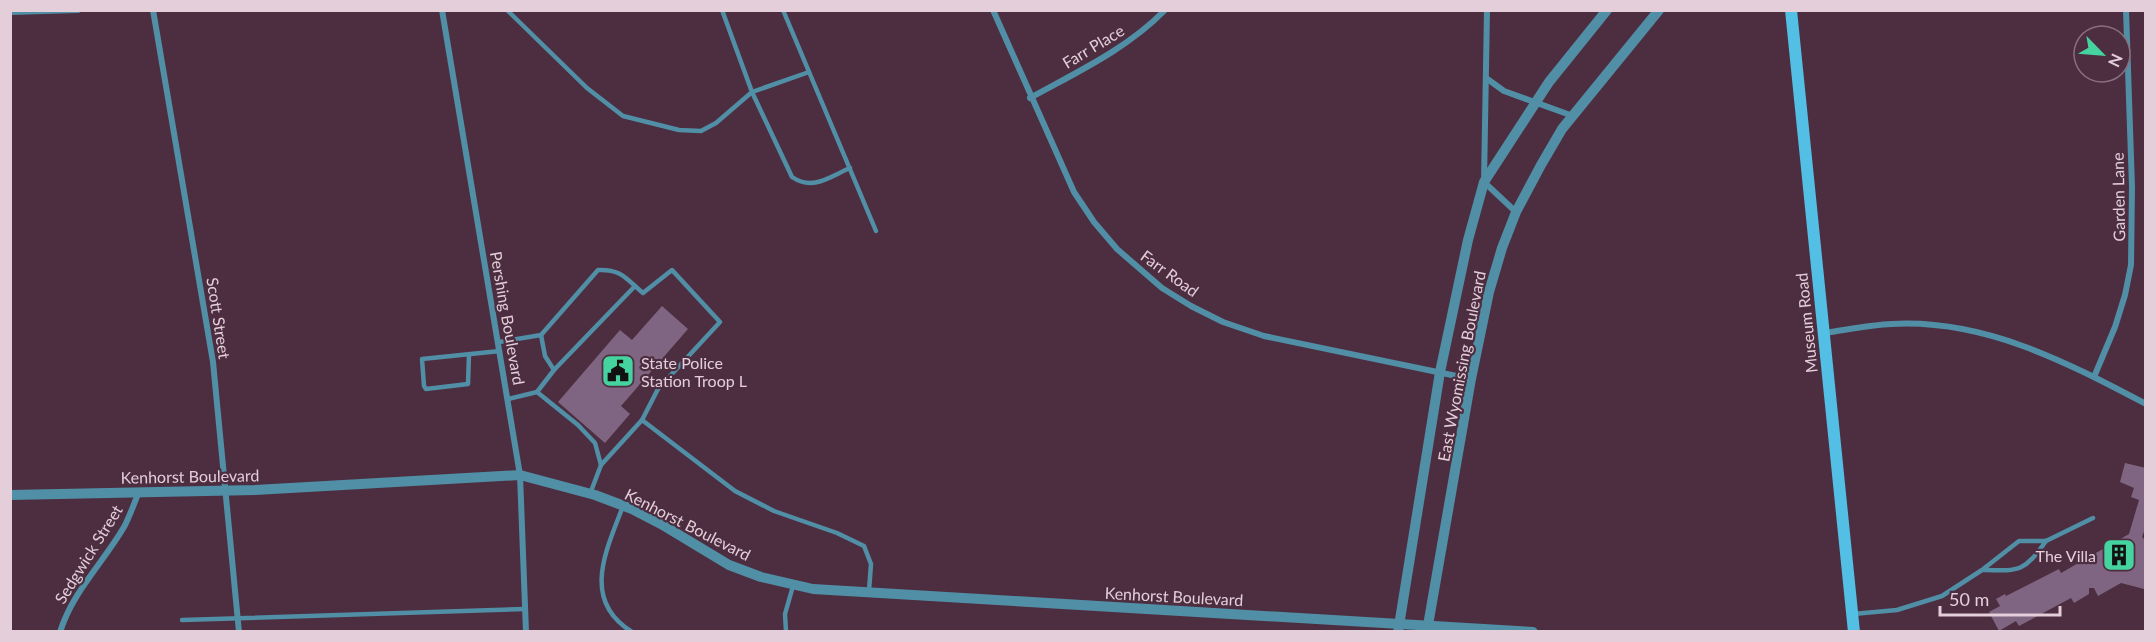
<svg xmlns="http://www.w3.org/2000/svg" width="2156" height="642" font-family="Lato,sans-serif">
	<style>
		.building { fill: #7f6581 }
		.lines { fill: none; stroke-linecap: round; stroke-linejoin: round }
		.service { stroke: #508fa6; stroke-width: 4.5 }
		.minor { stroke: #508fa6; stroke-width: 6 }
		.tertiary { stroke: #508fa6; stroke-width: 10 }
		.secondary { stroke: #53bfe4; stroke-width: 12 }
		.labels { text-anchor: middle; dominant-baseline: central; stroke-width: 4.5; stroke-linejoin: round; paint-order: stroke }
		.street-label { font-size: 16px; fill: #e3ced9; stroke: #4d2e40 }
		.poi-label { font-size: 16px; fill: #e3ced9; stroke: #4d2e40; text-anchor: start }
	</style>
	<rect width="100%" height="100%" fill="#4d2e40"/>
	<g class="building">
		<path d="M662 306 688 329 621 406 630 414 605 443 558 402 620 330 632 340Z"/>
		<path d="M2125 463 2146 468V526L2142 537 2146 541 2144 589 2121 583 2098 596 2094 588H2089V594L2074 603 2071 598 2019 626 2016 621 1999 631 1989 612 2000 606 1996 599 2005 594 2006 596 2059 569 2061 573 2129 534 2139 500 2131 497 2134 488 2120 482Z"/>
	</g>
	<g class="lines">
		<g class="service">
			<path d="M507 10 587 88 623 116 679 130 701 131 716 123 752 92 722 10"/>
			<path d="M783 10 876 231"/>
			<path d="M809 72 752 92 792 177C813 191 829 177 850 168"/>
			<path d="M541 335 545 356 554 370"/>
			<path d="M499 342 541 335 598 270C622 269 626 279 643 293L672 270 720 322 658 389 642 420 601 465 590 494"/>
			<path d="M469 354 468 384 426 389 424 386 422 359 500 351"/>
			<path d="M537 392 554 370 635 286"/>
			<path d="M508 399 537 392 578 425 595 443 601 465"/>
			<path d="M642 420 735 491 774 511 837 533 864 546 871 564 869 591"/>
			<path d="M623 506C607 549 580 600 632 632"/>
			<path d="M1983 570C2020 571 2024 572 2046 541"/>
			<path d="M1853 614 1897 610 1942 596 1982 570 2019 541H2046L2093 518"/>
			<path d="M182 620 525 609"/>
			<path d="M786 632 785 614 793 586"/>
		</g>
		<g class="minor">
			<path d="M153 10 213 362 239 632"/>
			<path d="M442 10 520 475 526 632"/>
			<path d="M993 10 1074 192 1094 222 1117 249 1162 288 1191 306 1223 322 1264 336 1471 379"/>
			<path d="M1487 10 1484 182 1516 212"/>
			<path d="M10 12 78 10"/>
			<path d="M1486 78 1504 91 1573 116"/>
			<path d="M1030 98C1077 72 1127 49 1165 10"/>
			<path d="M1824 333C1846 330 1869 325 1892 324 1985 319 2066 362 2146 404"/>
			<path d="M2094 377 2115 327 2125 295 2131 265 2132 187 2126 10"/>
			<path d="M60 632C73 591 103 563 124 527 130 516 134 503 139 492"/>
		</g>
		<g class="tertiary">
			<path d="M10 495 255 490 520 475 595 495 632 509 661 524 729 565 761 577 813 589 1533 632"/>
			<path d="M1427 631 1471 379 1489 292 1502 248 1516 212 1541 165 1562 129 1659 10"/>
			<path d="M1398 632 1440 372 1468 240 1484 182 1549 82 1607 10"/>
		</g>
		<path class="secondary" d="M1791 10 1854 632"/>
	</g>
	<defs>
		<g id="civic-square" transform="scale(1.725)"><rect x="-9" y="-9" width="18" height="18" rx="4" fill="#45d49f" stroke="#4d2e40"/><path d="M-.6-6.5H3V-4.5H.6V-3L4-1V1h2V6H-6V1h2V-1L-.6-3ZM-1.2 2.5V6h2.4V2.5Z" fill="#111"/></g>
		<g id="building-square" transform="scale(1.725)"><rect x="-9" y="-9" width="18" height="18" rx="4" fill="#45d49f" stroke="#4d2e40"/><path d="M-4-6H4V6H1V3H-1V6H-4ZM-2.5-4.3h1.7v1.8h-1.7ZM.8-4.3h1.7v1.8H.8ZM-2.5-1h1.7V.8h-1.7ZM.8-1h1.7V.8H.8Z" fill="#111"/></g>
	</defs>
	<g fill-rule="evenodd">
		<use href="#civic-square" x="618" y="371"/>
		<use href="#building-square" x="2119" y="555"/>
	</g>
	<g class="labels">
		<g class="street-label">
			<text transform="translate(1093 46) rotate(-31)">Farr Place</text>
			<text transform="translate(2118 197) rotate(-91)">Garden Lane</text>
			<text transform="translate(1170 273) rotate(36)">Farr Road</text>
			<text transform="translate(219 318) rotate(81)">Scott Street</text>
			<text transform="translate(508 318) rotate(80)">Pershing Boulevard</text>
			<text transform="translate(1806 323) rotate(-96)">Museum Road</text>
			<text transform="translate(1461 366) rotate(-79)">East Wyomissing Boulevard</text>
			<text transform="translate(190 476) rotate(-1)">Kenhorst Boulevard</text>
			<text transform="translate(688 524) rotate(27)">Kenhorst Boulevard</text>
			<text transform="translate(88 554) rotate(-58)">Sedgwick Street</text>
			<text transform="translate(1174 596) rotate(3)">Kenhorst Boulevard</text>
		</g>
		<g class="poi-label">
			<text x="641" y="362">State Police<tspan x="641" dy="18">Station Troop L</tspan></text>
			<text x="2096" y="555" text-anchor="end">The Villa</text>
		</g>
	</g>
	<rect width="2156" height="642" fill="none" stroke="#e3ced9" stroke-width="24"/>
	<g transform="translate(2102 54) rotate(115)"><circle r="28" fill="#4d2e40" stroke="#896e7d" stroke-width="1.5"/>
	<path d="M0-4.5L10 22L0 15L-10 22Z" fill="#45d49f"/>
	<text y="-9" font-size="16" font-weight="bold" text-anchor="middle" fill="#e3ced9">N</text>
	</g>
	<path d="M1940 606v9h120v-9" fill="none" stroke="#e3ced9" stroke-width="3"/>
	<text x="1949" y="606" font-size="18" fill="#e3ced9" stroke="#4d2e40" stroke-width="4.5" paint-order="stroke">50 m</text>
</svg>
